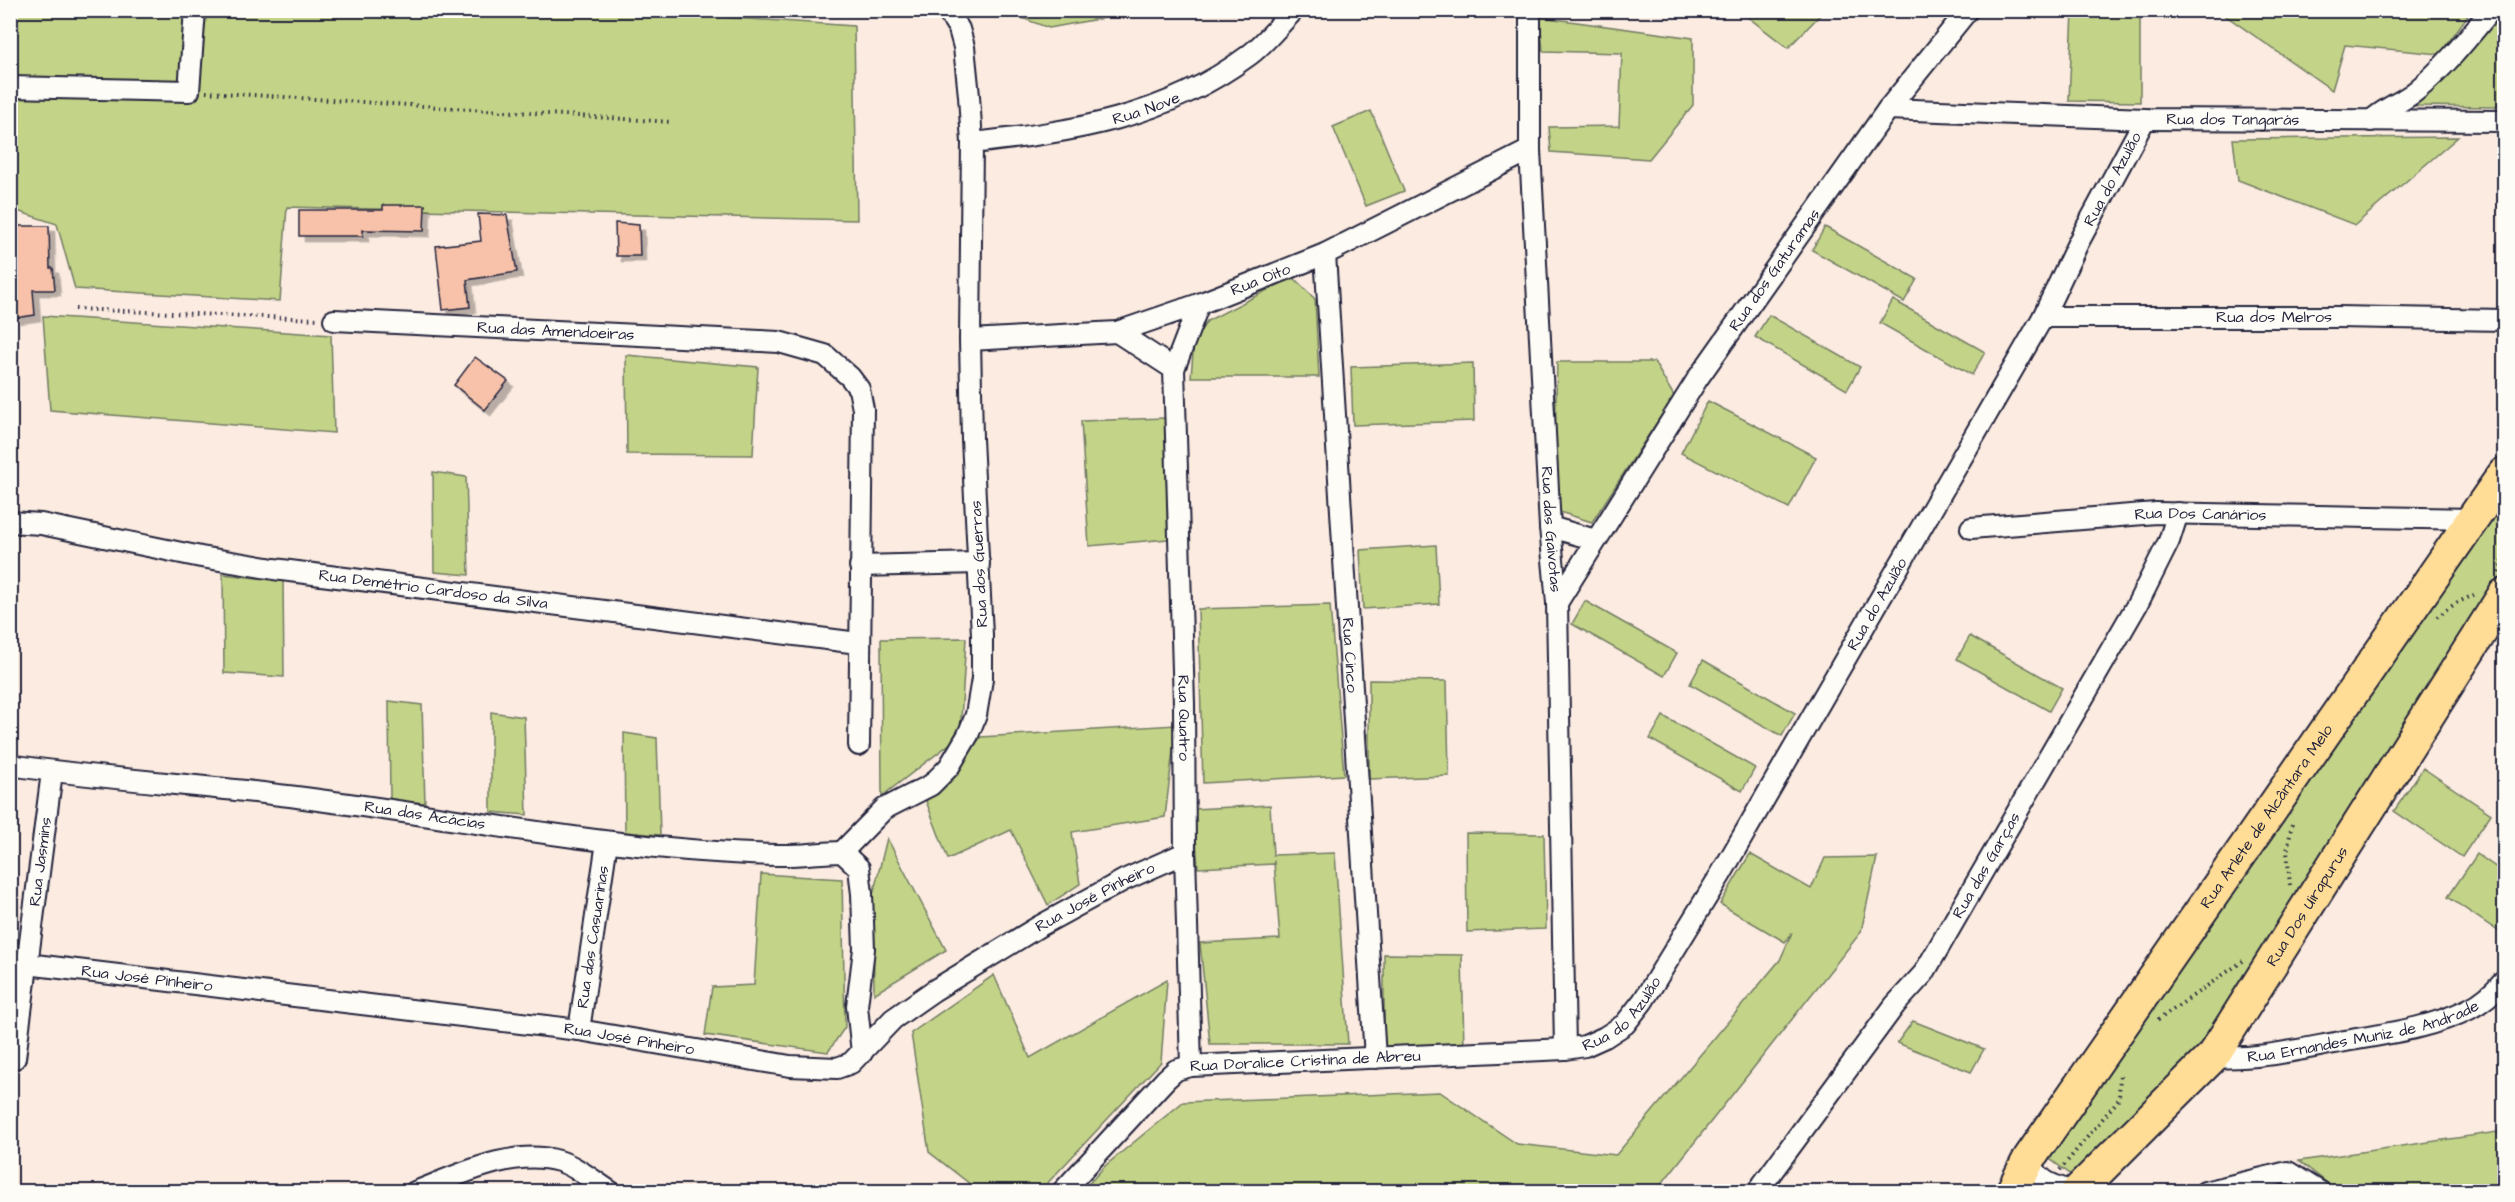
<svg xmlns="http://www.w3.org/2000/svg" width="2515" height="1202" font-family="'Architects Daughter',sans-serif">
	<style>
		.green { fill: #c3d488; stroke: #727b62; stroke-width: 1.5 }
		.building { fill: #f7c2a9; stroke: #22223b; stroke-width: 1.5; filter: url(#shadow) }
		.lines { fill: none; stroke-linecap: round; stroke-linejoin: round }
		.street-casing { stroke: #22223b; stroke-width: 24 }
		.primary-casing { stroke: #22223b; stroke-width: 36 }
		.path { stroke: #22223b; stroke-width: 4; stroke-dasharray: 1.5 4.5; stroke-linecap: butt }
		.street { stroke: #fdfcf7; stroke-width: 20 }
		.primary { stroke: #ffdd96; stroke-width: 32 }
		.labels { text-anchor: middle; dominant-baseline: central; stroke-width: 6; stroke-linejoin: round; paint-order: stroke }
		.street-label { font-size: 16px; fill: #22223b; stroke: #fdfcf7 }
	</style>
	<defs>
		<filter id="shadow"><feDropShadow dx="5.5" dy="5.5" stdDeviation="0" flood-color="#0004"/></filter>
	</defs>
	<rect width="100%" height="100%" fill="#fbebe0"/>
	<filter id="ink" filterUnits="userSpaceOnUse"><feTurbulence type="fractalNoise" baseFrequency=".0167" numOctaves="2"/><feDisplacementMap in="SourceGraphic" scale="12" xChannelSelector="R" yChannelSelector="G"/><feConvolveMatrix kernelMatrix="1 2 1 2 8 2 1 2 1" color-interpolation-filters="sRGB"/></filter>
	<g filter="url(#ink)">
		<g class="green">
			<path d="M689 10 690 15 854 26 857 220 287 207 280 301 75 289 57 224 11 209V11Z"/>
			<path d="M1003 11H1125L1120 15 1049 28Z"/>
			<path d="M1740 11H1824L1788 48Z"/>
			<path d="M2073 11H2140V102L2069 101Z"/>
			<path d="M2219 11H2471L2440 54 2345 45 2332 90Z"/>
			<path d="M2504 11V97L2495 107 2416 106Z"/>
			<path d="M1540 17 1693 38V105L1649 159 1551 152 1549 127 1619 126 1622 53 1543 51Z"/>
			<path d="M1371 111 1404 191 1366 206 1333 127Z"/>
			<path d="M2458 137 2355 225 2238 180 2233 139Z"/>
			<path d="M1825 227 1917 279 1904 302 1812 250Z"/>
			<path d="M1293 277 1315 299 1319 377H1191L1194 341 1207 321Z"/>
			<path d="M1893 300 1985 352 1972 375 1880 323Z"/>
			<path d="M1769 315 1860 367 1847 390 1755 337Z"/>
			<path d="M43 316 331 335 334 433 50 410Z"/>
			<path d="M626 355 758 367 753 455 627 454Z"/>
			<path d="M1557 362H1654L1674 396 1592 522 1553 510Z"/>
			<path d="M1473 363 1474 421 1353 425 1351 367Z"/>
			<path d="M1708 401 1816 457 1789 508 1681 453Z"/>
			<path d="M1165 418 1168 539 1089 546 1081 421Z"/>
			<path d="M433 472 466 477 469 575 434 572Z"/>
			<path d="M2504 488V576L2410 730 2200 1047 2077 1179 2043 1154Z"/>
			<path d="M1436 545 1439 604 1363 609 1360 550Z"/>
			<path d="M223 574 283 581 284 677 224 673Z"/>
			<path d="M1585 601 1677 653 1664 676 1572 624Z"/>
			<path d="M1330 605 1344 775 1203 783 1198 609Z"/>
			<path d="M1970 636 2062 688 2049 711 1957 659Z"/>
			<path d="M966 638 960 736 882 796 881 639Z"/>
			<path d="M1703 660 1795 713 1782 736 1690 684Z"/>
			<path d="M1369 680 1447 681 1449 776 1369 779Z"/>
			<path d="M389 701 422 705 425 803 390 800Z"/>
			<path d="M491 712 524 717 527 815 491 812Z"/>
			<path d="M1663 716 1755 768 1742 791 1650 739Z"/>
			<path d="M1176 725 1165 817 1072 832 1080 884 1048 905 1011 830 948 859 926 801 981 737Z"/>
			<path d="M624 733 657 738 660 835 625 832Z"/>
			<path d="M2423 768 2491 814 2462 857 2394 811Z"/>
			<path d="M1270 805 1273 855 1335 853 1348 1044H1210L1200 943 1280 939 1274 862 1273 864 1198 868 1194 809Z"/>
			<path d="M1466 833 1544 834 1546 929 1467 932Z"/>
			<path d="M887 838 946 950 874 994 873 895Z"/>
			<path d="M1750 854 1811 889 1825 858 1877 857 1861 932 1656 1191H1082L1106 1165 1183 1102 1440 1092 1517 1144 1616 1155 1780 960 1792 933 1785 942 1720 904Z"/>
			<path d="M2477 854 2504 873V935L2448 897Z"/>
			<path d="M761 874 842 879 845 1027 828 1052 705 1035 712 987 754 985Z"/>
			<path d="M1384 954 1462 955 1464 1050 1384 1053Z"/>
			<path d="M994 975 1030 1058 1167 980 1161 1062 1040 1191H979L929 1152 911 1033Z"/>
			<path d="M1913 1021 1984 1049 1971 1072 1897 1043Z"/>
			<path d="M2504 1131V1191H2338L2299 1161Z"/>
		</g>
		<g class="building">
			<path d="M383 205H425L424 231 363 230V236H299V210H383Z"/>
			<path d="M478 214 507 215 517 272 467 280 470 307 443 310 436 246 481 241Z"/>
			<path d="M615 223 639 225 640 256H616Z"/>
			<path d="M10 226H49L50 268H53L55 290H33L35 315 15 318 10 295Z"/>
			<path d="M475 357 508 381 485 410 454 385Z"/>
		</g>
		<g class="lines">
			<g class="street-casing">
				<g id="street">
					<path id="s1" d="M1530 10V150L1550 527 1557 603 1565 1049"/>
					<path d="M10 87 189 91 195 10"/>
					<path id="s2" d="M1888 109 2145 119 2504 121"/>
					<path d="M2371 121C2384 108 2403 102 2417 90 2445 67 2468 38 2491 10"/>
					<path id="s3" d="M972 143C1072 132 1165 118 1248 56 1265 44 1279 25 1294 10"/>
					<path id="s4" d="M1325 254 1375 1058"/>
					<path id="s5" d="M2043 317H2337L2504 320"/>
					<path id="s6" d="M334 320 779 342 825 355 850 377 859 389 863 409 859 745"/>
					<path id="s7" d="M1117 332 1174 369 1184 704 1185 853 1191 1066"/>
					<path id="s8" d="M970 340 1117 332 1199 304 1325 254 1530 150"/>
					<path d="M1174 369 1199 304"/>
					<path id="s9" d="M10 522 41 524 201 557 274 569 858 643"/>
					<path d="M1550 527 1596 540"/>
					<path id="s10" d="M1971 528 2156 513 2473 519"/>
					<path d="M860 566 979 563"/>
					<path id="s11" d="M1557 603 1698 378 1888 109 1968 10"/>
					<path id="s12" d="M10 765C108 780 207 785 304 798 462 818 619 851 778 855 799 856 820 852 842 852"/>
					<path d="M842 852 884 809 931 785 949 767 968 735 976 715 982 679V635L972 439 970 340 972 143 969 96 964 47 959 29 947 10"/>
					<path d="M842 852 859 868 862 894 864 949 857 1006 862 1053"/>
					<path id="s13" d="M10 962 579 1030 790 1066 837 1068 851 1063 893 1019 933 991 1038 927 1124 880 1185 853"/>
					<path id="s14" d="M579 1030 607 842"/>
					<path id="s15" d="M2212 1057C2256 1060 2297 1050 2340 1042 2383 1034 2429 1029 2469 1009 2483 1002 2495 991 2504 980"/>
					<path id="s16" d="M15 1058 52 772"/>
					<path d="M2029 1159C2038 1182 2051 1185 2074 1192"/>
					<path d="M415 1192C459 1175 511 1148 559 1161 576 1166 595 1182 611 1192"/>
					<path id="s17" d="M1062 1192 1166 1079 1176 1070 1191 1066 1565 1049 1585 1046 1605 1037 1625 1024 1643 1001 1721 874 2043 317 2078 243 2145 119"/>
					<path id="s18" d="M1757 1192 1895 1005 1924 973 2138 603 2169 541 2178 513"/>
					<path d="M2205 1192 2288 1172 2320 1192"/>
				</g>
			</g>
			<g class="primary-casing">
				<g id="primary">
					<path id="s19" d="M2012 1192 2029 1159 2504 474"/>
					<path id="s20" d="M2077 1192 2212 1057 2504 595"/>
				</g>
			</g>
			<g class="path">
				<path d="M206 92 672 122"/>
				<path d="M75 309 318 319"/>
				<path d="M2499 573 2504 557"/>
				<path d="M2437 617 2456 603 2474 595"/>
				<path d="M2290 885 2287 852 2292 824"/>
				<path d="M2158 1020 2243 961"/>
				<path d="M2060 1170 2119 1099 2120 1073"/>
			</g>
			<use href="#street" class="street"/>
			<use href="#primary" class="primary"/>
		</g>
	</g>
	<g class="labels">
		<g class="street-label">
			<text stroke="none"><textPath href="#s3" startOffset="178">Rua Nove</textPath></text>
			<text stroke="none"><textPath href="#s2" startOffset="345">Rua dos Tangarás</textPath></text>
			<text stroke="none"><textPath href="#s17" startOffset="1599">Rua do Azulão</textPath></text>
			<text stroke="none"><textPath href="#s11" startOffset="398">Rua dos Gaturamas</textPath></text>
			<text stroke="none"><textPath href="#s8" startOffset="300">Rua Oito</textPath></text>
			<text stroke="none"><textPath href="#s5" startOffset="231">Rua dos Melros</textPath></text>
			<text stroke="none"><textPath href="#s6" startOffset="222">Rua das Amendoeiras</textPath></text>
			<text stroke="none"><textPath href="#s10" startOffset="230">Rua Dos Canários</textPath></text>
			<text stroke="none"><textPath href="#s1" startOffset="520">Rua das Gaivotas</textPath></text>
			<text transform="translate(979 564) rotate(-93)">Rua dos Guerras</text>
			<text stroke="none"><textPath href="#s9" startOffset="429">Rua Demétrio Cardoso da Silva</textPath></text>
			<text stroke="none"><textPath href="#s17" startOffset="1113">Rua do Azulão</textPath></text>
			<text stroke="none"><textPath href="#s4" startOffset="402">Rua Cinco</textPath></text>
			<text stroke="none"><textPath href="#s7" startOffset="417">Rua Quatro</textPath></text>
			<text stroke="none"><textPath href="#s12" startOffset="418">Rua das Acácias</textPath></text>
			<text stroke="none"><textPath href="#s19" startOffset="454">Rua Arlete de Alcântara Melo</textPath></text>
			<text stroke="none"><textPath href="#s16" startOffset="198">Rua Jasmins</textPath></text>
			<text stroke="none"><textPath href="#s18" startOffset="400">Rua das Garças</textPath></text>
			<text stroke="none"><textPath href="#s13" startOffset="1146">Rua José Pinheiro</textPath></text>
			<text stroke="none"><textPath href="#s20" startOffset="369">Rua Dos Uirapurus</textPath></text>
			<text stroke="none"><textPath href="#s14" startOffset="94">Rua das Casuarinas</textPath></text>
			<text stroke="none"><textPath href="#s13" startOffset="138">Rua José Pinheiro</textPath></text>
			<text stroke="none"><textPath href="#s17" startOffset="627">Rua do Azulão</textPath></text>
			<text stroke="none"><textPath href="#s15" startOffset="154">Rua Ernandes Muniz de Andrade</textPath></text>
			<text stroke="none"><textPath href="#s13" startOffset="624">Rua José Pinheiro</textPath></text>
			<text stroke="none"><textPath href="#s17" startOffset="297">Rua Doralice Cristina de Abreu</textPath></text>
		</g>
	</g>
	<rect width="2515" height="1202" fill="none" stroke="#fdfcf7" stroke-width="36"/>
	<rect x="18" y="18" width="2479" height="1166" fill="none" stroke="#22223b" stroke-width="2" filter="url(#ink)"/>
</svg>
